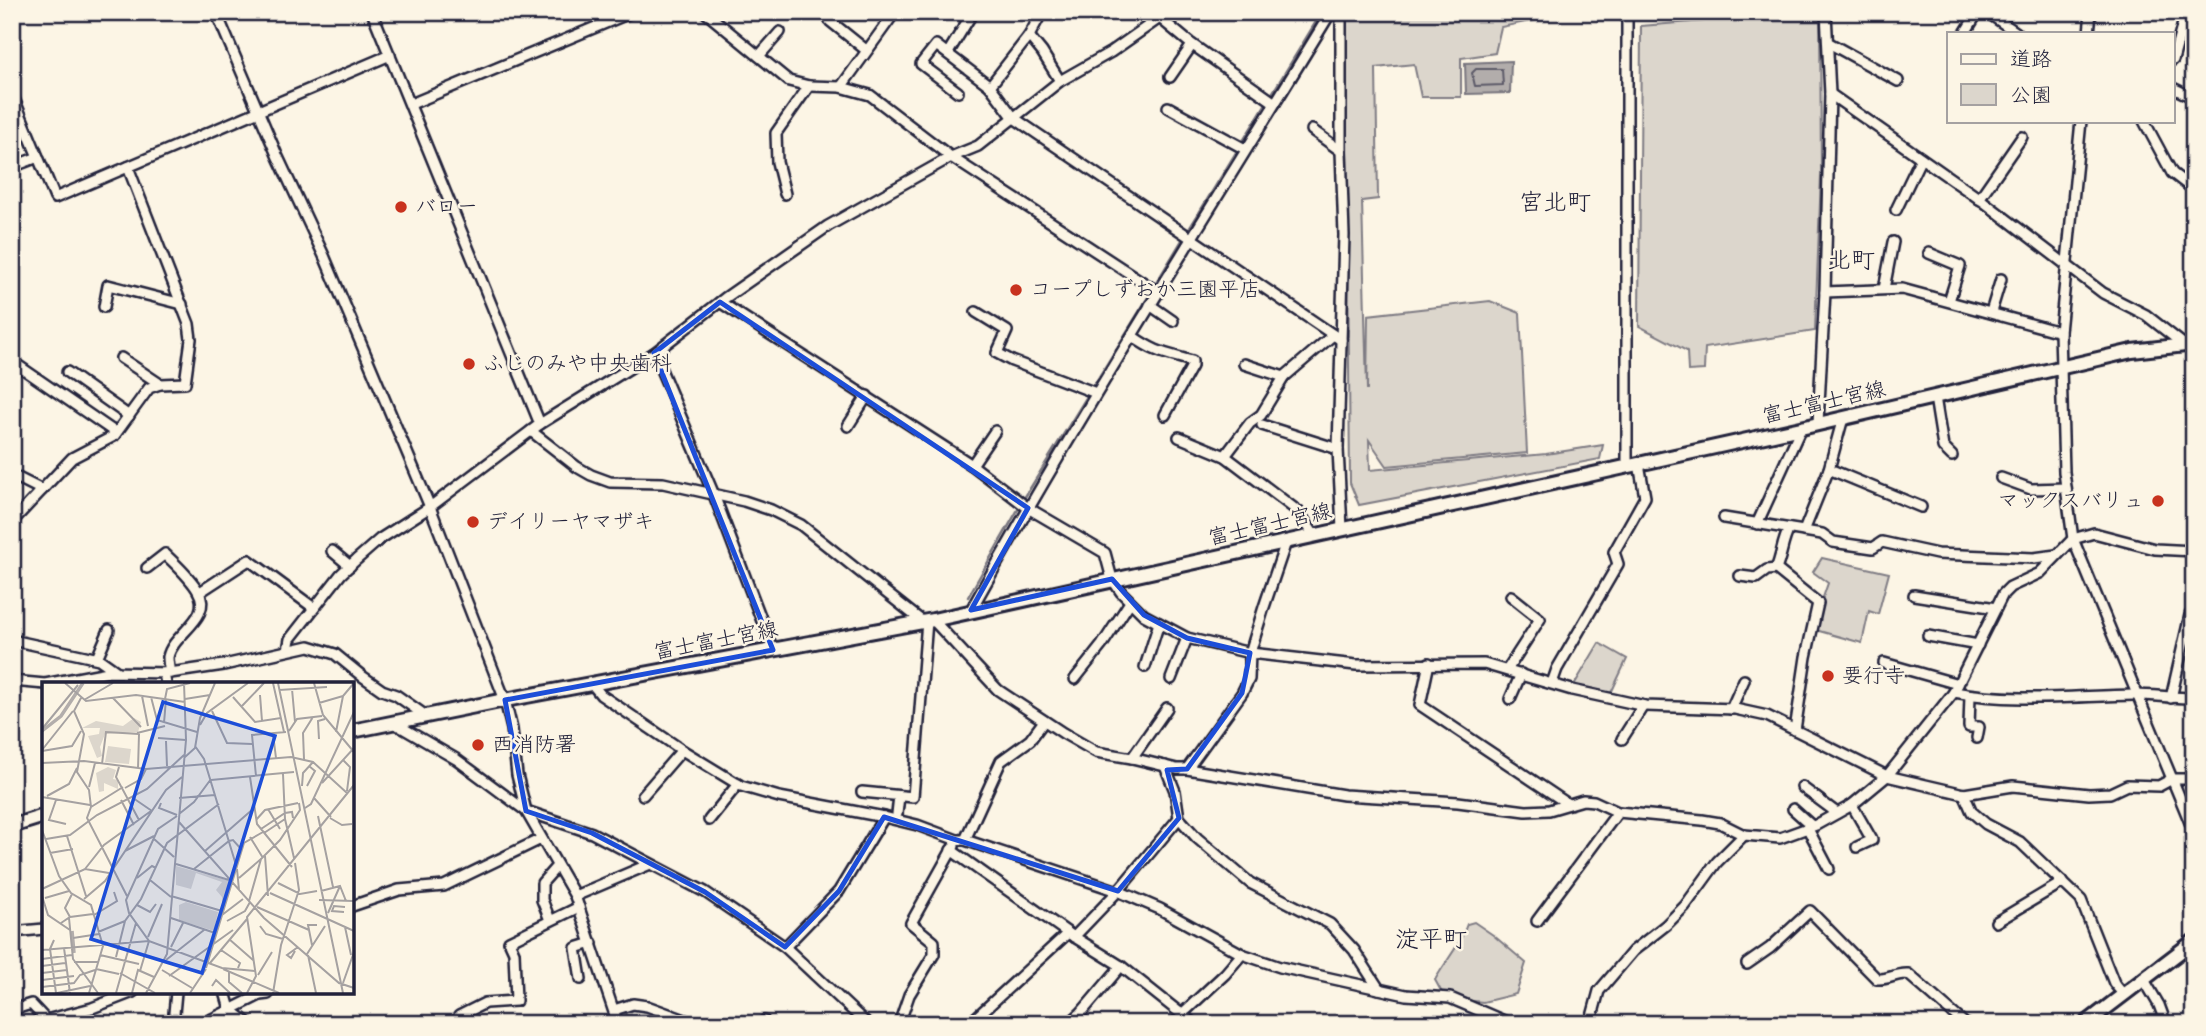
<svg xmlns="http://www.w3.org/2000/svg" width="2206" height="1036" font-family="Mynerve,'Klee One',sans-serif">
	<style>
		.green { fill: #dcd6cc; stroke: #7f7c84; stroke-width: 2 }
		.water { fill: #b2adab; stroke: #78757e; stroke-width: 2 }
		.lines { fill: none; stroke-linecap: round; stroke-linejoin: round }
		.shore { stroke: #5c5a68; stroke-width: 2 }
		.stream { stroke: #78757e; stroke-width: 2.5 }
		.minor-casing { stroke: #22223b; stroke-width: 14 }
		.major-casing { stroke: #22223b; stroke-width: 18 }
		.minor { stroke: #fcf5e5; stroke-width: 9 }
		.major { stroke: #fcf5e5; stroke-width: 12 }
		.marked { fill: none; stroke: #1d4ed8; stroke-width: 5; stroke-linejoin: round }
		.poi-dot { fill: #c8321e; stroke: #fcf5e5; stroke-width: 2.5 }
		.labels { text-anchor: middle; dominant-baseline: central; stroke-width: 5; stroke-linejoin: round; paint-order: stroke }
		.poi-label { font-size: 21px; fill: #22223b; stroke: #fcf5e5; text-anchor: start }
		.street-label { font-size: 21px; fill: #22223b; stroke: #fcf5e5 }
		.quarter-label { font-size: 24px; fill: #22223b; stroke: #fcf5e5 }
		.inset-river { fill: none; stroke: #b2adab; stroke-width: 3.5 }
		.inset-road { fill: none; stroke: #a5a1a1; stroke-width: 2 }
		.view { fill: #1d4ed8; fill-opacity: 0.15; stroke: #1d4ed8; stroke-width: 3.5 }
		.inset-edge { fill: none; stroke: #22223b; stroke-width: 3.5 }
	</style>
	<rect width="100%" height="100%" fill="#fcf5e5"/>
	<filter id="ink" filterUnits="userSpaceOnUse"><feTurbulence type="fractalNoise" baseFrequency=".0143" numOctaves="2"/><feDisplacementMap in="SourceGraphic" scale="14" xChannelSelector="R" yChannelSelector="G"/><feConvolveMatrix kernelMatrix="1 2 1 2 8 2 1 2 1" color-interpolation-filters="sRGB"/></filter>
	<g filter="url(#ink)">
		<g class="green">
			<path d="M1346 12H1575L1501 27 1495 53 1461 58V97H1421L1414 64 1376 68 1378 199 1362 201 1367 390 1368 315 1490 301 1520 313 1527 453 1387 466 1369 440 1370 470 1546 454 1603 445 1600 459 1359 505 1350 483Z"/>
			<path d="M1820 12 1821 175 1815 331 1705 348 1704 370 1688 371 1687 351 1639 326 1641 26Z"/>
			<path d="M1822 558 1889 573 1878 614 1869 611 1862 643 1812 629 1828 583 1813 572Z"/>
			<path d="M1599 643 1627 659 1611 693 1574 685Z"/>
			<path d="M1474 922 1493 935 1526 963 1516 994 1483 1002 1474 1001 1467 1006 1441 991 1435 980C1446 960 1460 946 1467 924Z"/>
			<path d="M633 1007 654 1012 682 1024H627L625 1010Z"/>
		</g>
		<path class="water" d="M1511 61 1510 93 1466 94 1465 63Z"/>
		<g class="lines">
			<path class="shore" d="M1476 69H1502L1503 85 1475 86 1472 73Z"/>
			<g class="stream">
				<path d="M1188 231 1322 12"/>
				<path d="M1155 285 1184 237"/>
				<path d="M1023 500 1152 291"/>
				<path d="M968 597 1020 506"/>
			</g>
			<g class="minor-casing">
				<g id="minor">
					<path d="M216 12 277 155 325 258 430 507 505 700 512 729 517 775 526 811 575 896 618 1024"/>
					<path d="M372 12 540 424"/>
					<path d="M705 12 789 81 809 86 841 87 870 95 951 157 1158 292"/>
					<path d="M1042 12 1029 36 990 86 1014 118 1341 340"/>
					<path d="M1341 12V151L1344 235 1338 449 1342 529"/>
					<path d="M1627 12V466"/>
					<path d="M1987 12 2017 33"/>
					<path d="M1160 18 1190 43 1275 103"/>
					<path d="M830 21 866 50"/>
					<path d="M1965 33 1978 12"/>
					<path d="M2089 33 2091 12"/>
					<path d="M1029 36 1042 52 1060 81"/>
					<path d="M1829 43 1898 81"/>
					<path d="M948 53 973 12"/>
					<path d="M759 56 780 32"/>
					<path d="M2173 60 2186 12"/>
					<path d="M1170 77 1192 45"/>
					<path d="M841 87 895 12"/>
					<path d="M2173 88 2194 98"/>
					<path d="M958 92 921 64 936 45 990 86"/>
					<path d="M12 94 55 198 390 55"/>
					<path d="M1830 94 1984 202 2103 293 2146 315 2183 344"/>
					<path d="M411 104 632 12"/>
					<path d="M1168 107 1245 149"/>
					<path d="M2081 121 2060 332 2064 472 2073 539 2194 832"/>
					<path d="M2144 121 2172 173 2194 190"/>
					<path d="M1312 130 1341 151"/>
					<path d="M12 167 38 157"/>
					<path d="M785 194 777 162 776 133 809 86"/>
					<path d="M1979 199 2022 137"/>
					<path d="M1896 210 1921 158"/>
					<path d="M1929 253 1960 266 1949 301"/>
					<path d="M1884 289 1893 242"/>
					<path d="M1825 292 1902 289 2060 332"/>
					<path d="M720 302 972 465 1028 508 1105 553 1112 579 1121 592 1144 615 1187 638 1250 653 1356 665 1484 664 1572 690 1645 706 1735 709 1767 716 1887 776 1964 794 2013 786 2089 794 2110 793 2127 785 2159 786 2172 779H2194"/>
					<path d="M1150 305 1173 321"/>
					<path d="M104 307 108 285 182 304"/>
					<path d="M976 312 1007 331 997 353 1012 361 1096 393"/>
					<path d="M1991 312 2001 279"/>
					<path d="M1132 336C1156 353 1164 353 1192 361V366L1165 415"/>
					<path d="M654 353 714 495 773 650"/>
					<path d="M121 358 160 384"/>
					<path d="M16 364 116 433"/>
					<path d="M1244 364 1284 377"/>
					<path d="M67 372 129 416"/>
					<path d="M1935 397 1943 447 1952 456"/>
					<path d="M1818 423 1825 292 1830 94 1826 12"/>
					<path d="M1262 425 1338 449"/>
					<path d="M848 426 867 396"/>
					<path d="M531 431 577 467 591 475 610 482 663 483 744 501 771 510 801 525 923 622"/>
					<path d="M1179 437 1225 456 1299 512 1314 535"/>
					<path d="M1225 456 1250 423 1261 415 1284 377 1333 335"/>
					<path d="M972 465 995 431"/>
					<path d="M1829 469 1921 507"/>
					<path d="M12 475 42 490"/>
					<path d="M2001 478 2031 489 2066 488"/>
					<path d="M1724 518 1822 534 1833 542 1873 548 1882 542 1937 554 2034 558 2056 555"/>
					<path d="M12 522 72 458 114 436 149 388 160 384 185 383 191 339 189 324 128 167"/>
					<path d="M1757 524 1801 428"/>
					<path d="M1804 531 1829 469 1843 418"/>
					<path d="M332 551 350 566"/>
					<path d="M147 568 165 554C176 565 190 577 198 591 214 618 173 633 168 657 168 661 169 668 170 673"/>
					<path d="M1776 569C1782 555 1782 542 1789 529"/>
					<path d="M1740 576 1756 578 1767 570 1776 569 1818 603 1806 657 1795 730"/>
					<path d="M200 592 249 560 314 608"/>
					<path d="M1914 595 1996 608"/>
					<path d="M971 610C1084 406 1210 211 1331 12"/>
					<path d="M933 620 998 690 1063 733 1096 752 1132 758 1177 769H1187L1344 795 1458 802 1526 811 1549 810 1583 800 1594 801 1618 812 1702 820 1720 823 1744 835 1780 838 1816 825 1852 805 1887 776 1954 692 2003 594 2010 587 2040 573 2073 539 2094 533 2155 549 2194 551"/>
					<path d="M1928 636 1978 645"/>
					<path d="M12 640 99 659 116 671"/>
					<path d="M288 650 290 639 341 574 356 560 380 539 430 507 540 424 654 353 725 298 828 226 951 157 978 146 1060 81 1111 52 1168 12"/>
					<path d="M97 658 109 630"/>
					<path d="M1429 663 1420 705 1568 804"/>
					<path d="M1884 663 1958 684"/>
					<path d="M1145 667 1159 623"/>
					<path d="M1507 670 1540 619 1511 596"/>
					<path d="M164 673 166 684"/>
					<path d="M1075 679 1102 645 1130 602"/>
					<path d="M1171 679 1187 638"/>
					<path d="M12 681 45 684 108 672 170 673 224 665 309 646 335 654 362 676 382 690 396 695 426 716"/>
					<path d="M1552 683 1557 669 1618 564 1614 552 1645 497 1639 464"/>
					<path d="M592 684 601 695 682 750 741 786 779 797 884 817 917 825 957 840H965L1118 891 1160 909 1242 954 1280 967 1406 995 1450 998 1511 1024"/>
					<path d="M1954 692C2014 703 2074 696 2134 695 2154 695 2174 698 2194 698"/>
					<path d="M1970 695 1969 727H1979L1977 738"/>
					<path d="M2171 698 2190 615H2194"/>
					<path d="M1510 699 1521 674"/>
					<path d="M1731 709 1744 680"/>
					<path d="M394 723 456 759 526 811 592 833 705 892 785 947 867 1024"/>
					<path d="M1622 739 1643 706"/>
					<path d="M1132 758 1167 708"/>
					<path d="M1165 766 1175 791 1179 818 1197 838 1250 883 1330 924 1354 950 1379 989"/>
					<path d="M1187 769 1242 693 1249 679 1250 653 1264 607 1286 542"/>
					<path d="M1802 787 1837 813"/>
					<path d="M862 792 913 797 927 621"/>
					<path d="M1964 794 1972 812 1986 824 2020 842 2081 900 2114 983 2123 994"/>
					<path d="M643 795 682 750"/>
					<path d="M1852 805 1872 840 1857 847"/>
					<path d="M1793 809 1812 826"/>
					<path d="M897 814 899 796"/>
					<path d="M709 820 738 784"/>
					<path d="M1807 827 1829 869"/>
					<path d="M965 840 1001 761 1030 740 1044 721"/>
					<path d="M951 850 1068 933 1121 966 1194 1024"/>
					<path d="M575 896 650 864"/>
					<path d="M352 906 399 890 444 886 541 839"/>
					<path d="M550 920 542 900V883L557 866"/>
					<path d="M1537 921 1618 812"/>
					<path d="M1996 922 2063 882"/>
					<path d="M12 932 44 929"/>
					<path d="M1074 937 1118 891 1179 818"/>
					<path d="M785 947 839 891 884 817"/>
					<path d="M1747 964 1770 948 1810 911 1877 979C1889 980 1896 973 1908 974L1965 1024"/>
					<path d="M2143 978 2159 1005 2166 1024"/>
					<path d="M581 979 576 948 592 943"/>
					<path d="M225 992 230 1009 249 1024"/>
					<path d="M12 1010 31 1004 46 1020 92 1008 133 992"/>
					<path d="M614 1010 633 1004 647 1006 696 1024"/>
					<path d="M1183 1013 1225 974 1242 954"/>
					<path d="M459 1016 485 1003 516 1001 514 952 509 941 579 907"/>
					<path d="M173 1024 176 992"/>
					<path d="M202 1024 260 995 268 994"/>
					<path d="M761 1024 764 1021"/>
					<path d="M899 1024 909 995 934 954V942L911 923 954 846"/>
					<path d="M969 1024 1068 933"/>
					<path d="M1069 1024 1081 1013 1121 966"/>
					<path d="M1590 1024 1599 991 1633 951 1666 925 1685 906 1717 862 1744 835"/>
				</g>
			</g>
			<g class="major-casing">
				<g id="major">
					<path d="M352 731 505 700 933 620 1801 428 2132 351 2194 344"/>
					<path d="M12 826 44 816"/>
					<path d="M2085 1024 2194 941"/>
				</g>
			</g>
			<use href="#minor" class="minor"/>
			<use href="#major" class="major"/>
		</g>
	</g>
	<path class="marked" d="M720 302 1028 508 971 610 1112 579 1144 615 1187 638 1250 653 1242 693 1187 769 1167 770 1179 818 1118 891 884 817 839 891 785 947 705 892 592 833 526 811 505 700 773 650 654 353Z"/>
	<g class="poi-dot">
		<circle cx="401" cy="207" r="7"/>
		<circle cx="1016" cy="290" r="7"/>
		<circle cx="469" cy="364" r="7"/>
		<circle cx="2158" cy="501" r="7"/>
		<circle cx="473" cy="522" r="7"/>
		<circle cx="1828" cy="676" r="7"/>
		<circle cx="478" cy="745" r="7"/>
	</g>
	<g class="labels">
		<g class="poi-label">
			<text x="415" y="207">バロー</text>
			<text x="1030" y="290">コープしずおか三園平店</text>
			<text x="483" y="364">ふじのみや中央歯科</text>
			<text x="2144" y="501" text-anchor="end">マックスバリュ</text>
			<text x="487" y="522">デイリーヤマザキ</text>
			<text x="1842" y="676">要行寺</text>
			<text x="492" y="745">西消防署</text>
		</g>
		<g class="street-label">
			<text transform="translate(1824 403) rotate(-13)">富士富士宮線</text>
			<text transform="translate(1270 525) rotate(-13)">富士富士宮線</text>
			<text transform="translate(716 641) rotate(-11)">富士富士宮線</text>
		</g>
		<g class="quarter-label">
			<text x="1555" y="203">宮北町</text>
			<text x="1851" y="261">北町</text>
			<text x="1431" y="940">淀平町</text>
		</g>
	</g>
	<g transform="translate(42 682)">
		<rect width="312" height="312" fill="#fcf5e5"/>
		<path d="M92 36 99 40 96 50 63 52 58 65 60 74 55 76 46 54 57 52 58 46H40L54 39 81 44ZM66 64 89 67 87 82 63 80ZM66 85 74 88 71 97 76 98V107L62 101V109L57 110 54 91ZM134 184 188 199 180 226V215L174 208 180 200 154 191 149 207 134 203ZM144 220 176 230 172 249 137 238V223Z" fill="#dcd6cc"/>
		<path class="inset-river" d="M0 49 19 34 41 1M30 249 32 271"/>
		<path class="inset-road" d="M23 1 44 19 94 13 143 20M231 1 242 50M236 1 301 311M272 1 281 33 312 70M250 7 253 40M237 8 285 5M218 13 220 39M100 14 106 44M109 15 115 38 155 50M191 15 213 40 239 36M39 16 32 29 42 52 35 90 47 108 49 125 45 136 85 214M71 16 99 45M123 17 125 7 148 1M143 17 168 13M42 18 71 1M277 21 301 14M199 25 222 1M170 29 185 61 210 62M122 41 124 17M158 43 165 31 206 1M0 47 36 3M247 49 255 37 280 34M294 50 301 14 312 1M95 51 123 44M231 52 234 76M116 56 144 58M277 57 276 39 283 37M124 59 125 84M153 64 162 77 194 183M0 68 31 29M0 69 30 64 39 49M143 75 153 66 158 36 173 1M262 77 261 51 271 35M301 78 308 85 305 109M0 81 42 79 104 87 249 75 271 80 305 111M60 82 64 50 97 52 96 87M77 85 74 95 97 138M241 92 243 137 252 176M214 94 210 53 244 50M208 95 215 142 250 185M169 98 252 90M280 101 312 66M260 104 261 91 271 80M265 104 273 89 267 84M47 105 53 81M83 106 99 97 104 87M5 114 27 102 35 86M0 115 48 123M91 116 110 129M137 116 173 113M272 116 289 135M14 118 7 138 24 142M79 118 92 143M119 121 117 126 135 133M49 125 81 105M263 126 269 122 312 30M226 127 238 147M137 132 152 120 169 97M276 134 291 205M288 136 300 143 310 142M214 138 223 128 256 121M137 140 222 236 297 301 312 306M219 147 243 131 250 130 251 136M0 148 17 194 29 211 49 223 61 264 47 311M222 151 243 137M25 154 44 214M208 155 221 176M111 156 132 175M4 157 28 153 55 133 105 107 142 73M83 169 112 154M163 169 211 127M8 171 31 167M223 174 226 214M134 182 187 198M43 187 62 163 109 129M152 187 187 159 191 158 200 168M195 187 197 208M95 196 110 184 114 186M197 196 219 177M108 198 129 215M236 201 258 212 275 209M0 207 43 187 67 191M279 209 298 204 304 219M228 211 312 249M0 214 6 233 28 248M129 214 180 229M3 216 27 209M42 217 63 199 124 108 140 95M277 218 312 219M207 219 219 177 238 158 258 128 257 121M95 223 108 230 114 222M215 225 267 248M302 230 290 229 292 224 303 225M286 231 298 204M52 233 75 219 72 210M180 233 201 217M28 235 23 226 30 212M27 236 31 277 56 311M129 236 173 251M185 239 203 229 208 220M19 241 28 235 51 232M218 244 224 252 241 257M303 245 309 273M56 250 83 239M106 255 120 222M31 256 57 252M187 257 211 278M12 258 8 267 14 311M270 263 266 243H275M129 265 141 241M22 266 28 311M0 268 107 259 180 286 213 289M179 268 198 281 196 286M253 269 249 276 245 273 256 265M265 272 283 244M58 273 97 282M266 273 274 311M74 275 83 239 99 217 125 161 177 122M0 277 30 273M124 278 162 248M32 280H56M168 281 205 237M0 284 23 281M164 286 202 161 221 150M54 287 77 292M181 287 237 311M120 288 150 306M98 289 107 259 87 231 84 218 116 147 135 134M187 290V300L200 311M0 291 25 288M78 291 113 311M216 293 230 270M127 294 191 248M0 298 32 294M301 301 312 270M170 304 174 298 188 311M0 305 32 301 38 293 53 288M15 311 48 304M74 311 94 241M90 311 96 288 112 295M104 311 125 272 144 58 142 1M148 311 164 287M205 311 214 294 205 235 312 103M231 311 239 263 257 208 253 181"/>
		<path class="view" d="M121 20 233 54 160 291 49 257Z"/>
		<rect width="312" height="312" class="inset-edge"/>
	</g>
	<rect width="2206" height="1036" fill="none" stroke="#fcf5e5" stroke-width="42"/>
	<rect x="21" y="21" width="2164" height="994" fill="none" stroke="#22223b" stroke-width="2.5" filter="url(#ink)"/>
	<rect x="1947" y="32" width="228" height="91" fill="#fcf5e5" stroke="#a5a1a1" stroke-width="2"/>
	<rect x="1961" y="54" width="35" height="10" fill="#fcf5e5" stroke="#a5a1a1" stroke-width="2"/>
	<text x="2010" y="66" font-size="21" fill="#22223b">道路</text>
	<rect x="1961" y="84" width="35" height="21" fill="#dcd6cc" stroke="#a5a1a1" stroke-width="2"/>
	<text x="2010" y="102" font-size="21" fill="#22223b">公園</text>
</svg>
